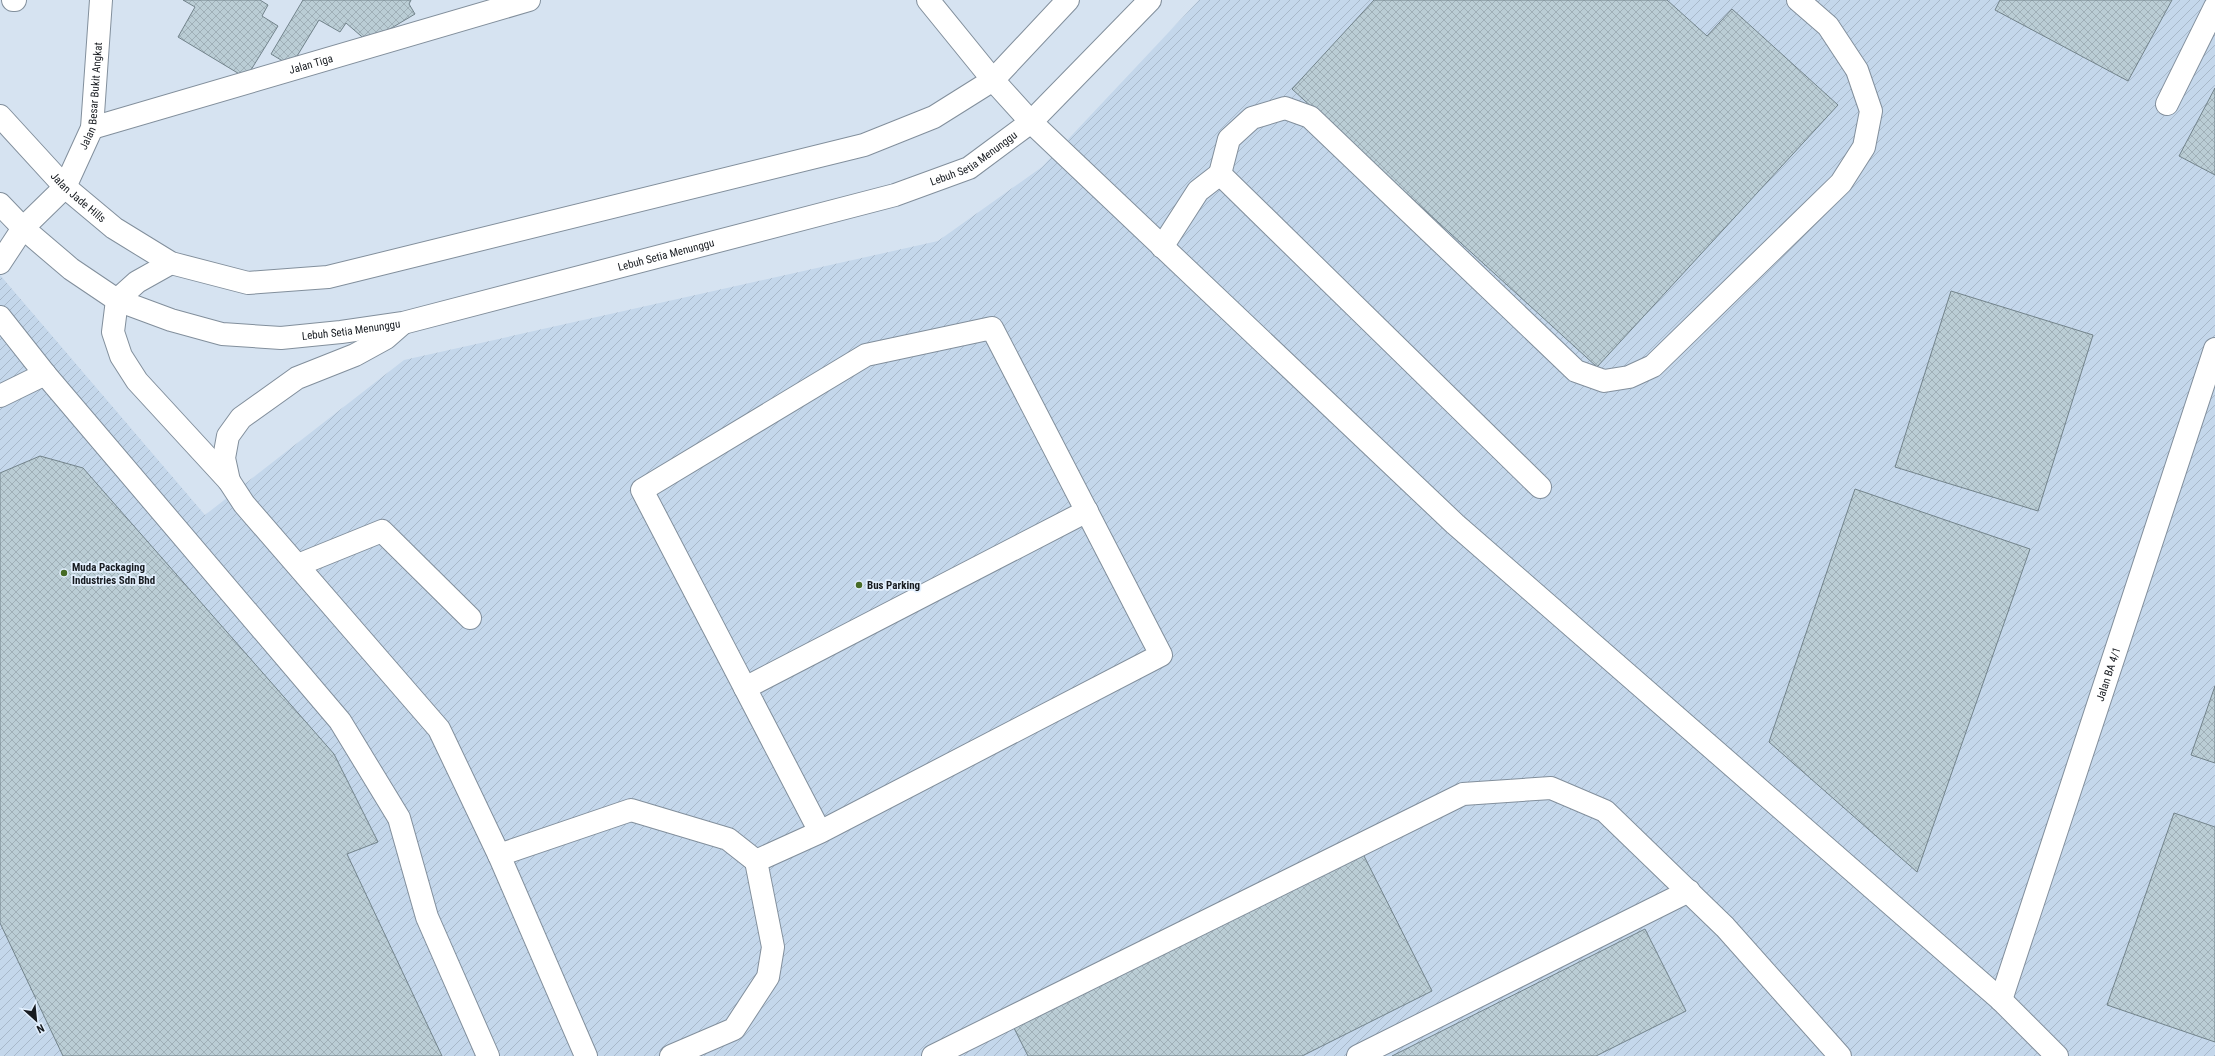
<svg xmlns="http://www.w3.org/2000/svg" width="2215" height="1056" font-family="'Roboto Condensed',sans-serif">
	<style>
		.industrial { fill: url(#industrial-furrows) }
		.building { fill: url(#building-cross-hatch); stroke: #72838b }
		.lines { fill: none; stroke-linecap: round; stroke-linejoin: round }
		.minor-casing { stroke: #828f9c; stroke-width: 24 }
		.minor { stroke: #fff; stroke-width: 22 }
		.poi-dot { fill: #466b25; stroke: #e3f0fe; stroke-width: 1.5 }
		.labels { text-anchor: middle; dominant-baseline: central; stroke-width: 3.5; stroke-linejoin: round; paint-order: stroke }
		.street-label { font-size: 11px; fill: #171b20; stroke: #e3f0fe }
		.poi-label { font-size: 11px; font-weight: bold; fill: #171b20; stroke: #e3f0fe; text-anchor: start }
	</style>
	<defs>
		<pattern id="industrial-furrows" width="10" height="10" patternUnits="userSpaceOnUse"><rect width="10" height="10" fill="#c4d7eb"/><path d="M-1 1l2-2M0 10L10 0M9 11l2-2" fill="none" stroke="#a8b8c9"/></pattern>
		<pattern id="building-cross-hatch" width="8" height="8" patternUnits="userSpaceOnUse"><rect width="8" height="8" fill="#bacdd5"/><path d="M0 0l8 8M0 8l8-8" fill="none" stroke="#9fafb7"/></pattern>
	</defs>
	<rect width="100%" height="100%" fill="#d6e3f1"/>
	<path class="industrial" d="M1199 0H2215V1056H0V275L205 515 404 360 938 241 1042 167Z"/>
	<g class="building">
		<path d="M183 0H260L268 5 262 16 278 26 246 78 178 37 195 7Z"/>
		<path d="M303 0H411L409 4 415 14 368 42 346 23 340 32 319 20 291 66 271 54Z"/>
		<path d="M1374 0H1667L1707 36 1732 9 1838 105 1597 367 1292 89Z"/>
		<path d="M2000 0H2172L2128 81 1995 10Z"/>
		<path d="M2215 88V175L2179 156Z"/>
		<path d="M1951 291 2093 335 2038 511 1895 467Z"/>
		<path d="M40 456 83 468 334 754 378 842 347 854 442 1056H63L0 923V473Z"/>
		<path d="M1855 489 2030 549 1917 872 1769 742Z"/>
		<path d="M2215 686V763L2191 755Z"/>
		<path d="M2174 813 2215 827V1042L2107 1005Z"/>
		<path d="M1360 848 1432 991 1302 1056H1028L1012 1024Z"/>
		<path d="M1645 929 1686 1011 1596 1056H1392Z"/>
	</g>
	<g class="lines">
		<g class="minor-casing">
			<g id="minor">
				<path d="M13 0H15"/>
				<path d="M928 0 993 80 1031 122 1455 524 2001 1000 2057 1056"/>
				<path d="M2167 104 2215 7"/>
				<path id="s1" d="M0 116 65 187 114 228 171 263 248 283 328 277 864 145 934 117 993 80 1068 0"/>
				<path id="s2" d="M92 128 529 0"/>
				<path d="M1220 174 1229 139 1252 118 1285 108 1310 117 1576 371 1604 381 1629 377 1653 366 1841 183 1864 147 1871 111 1857 70 1828 26 1798 0"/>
				<path id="s3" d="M0 204 23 228 71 269 117 300 171 320 222 334 281 338 341 332 403 323 895 195 969 168 1031 122 1150 0"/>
				<path d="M1162 247 1198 191 1220 174 1540 487"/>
				<path id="s4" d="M0 263 23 228 65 187 92 128 101 0"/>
				<path d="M171 263 137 282 117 300 113 332 121 356 137 381 229 481 244 504 439 729 499 855 586 1056"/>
				<path d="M0 317 45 374 340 721 399 818 427 917 488 1056"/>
				<path d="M0 396 45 374"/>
				<path d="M229 481 224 458 228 436 241 418 297 378 355 355 386 338 402 324"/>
				<path d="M298 565 382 531 470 618"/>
				<path d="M745 688 1087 511"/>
				<path d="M499 855 631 810 728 839 756 861"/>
				<path id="s5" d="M2001 1000 2215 349"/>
				<path d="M671 1056 734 1029 768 977 773 947 756 861 820 832 1161 655 992 328 866 355 642 490 820 832"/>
				<path d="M933 1056 1463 794 1551 788 1605 811 1725 927 1840 1056"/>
				<path d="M1358 1056 1689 891"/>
			</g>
		</g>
		<use href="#minor" class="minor"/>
	</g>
	<g class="poi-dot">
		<circle cx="64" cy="573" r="4"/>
		<circle cx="859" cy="585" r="4"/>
	</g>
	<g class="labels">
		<g class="street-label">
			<text stroke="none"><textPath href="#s2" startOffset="228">Jalan Tiga</textPath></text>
			<text stroke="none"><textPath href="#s4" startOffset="197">Jalan Besar Bukit Angkat</textPath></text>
			<text stroke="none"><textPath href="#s3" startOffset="1040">Lebuh Setia Menunggu</textPath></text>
			<text stroke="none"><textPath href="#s1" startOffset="113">Jalan Jade Hills</textPath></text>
			<text stroke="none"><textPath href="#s3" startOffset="716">Lebuh Setia Menunggu</textPath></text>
			<text stroke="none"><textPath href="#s3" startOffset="392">Lebuh Setia Menunggu</textPath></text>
			<text stroke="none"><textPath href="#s5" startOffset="343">Jalan BA 4/1</textPath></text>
		</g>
		<g class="poi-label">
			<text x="72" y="567">Muda Packaging<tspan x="72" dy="13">Industries Sdn Bhd</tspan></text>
			<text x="867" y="585">Bus Parking</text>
		</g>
	</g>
	<g transform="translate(36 1020) rotate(153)" stroke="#e3f0fe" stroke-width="3" paint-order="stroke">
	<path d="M0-3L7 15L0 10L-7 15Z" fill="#171b20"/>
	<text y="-6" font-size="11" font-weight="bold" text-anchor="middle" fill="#171b20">N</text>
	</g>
</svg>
